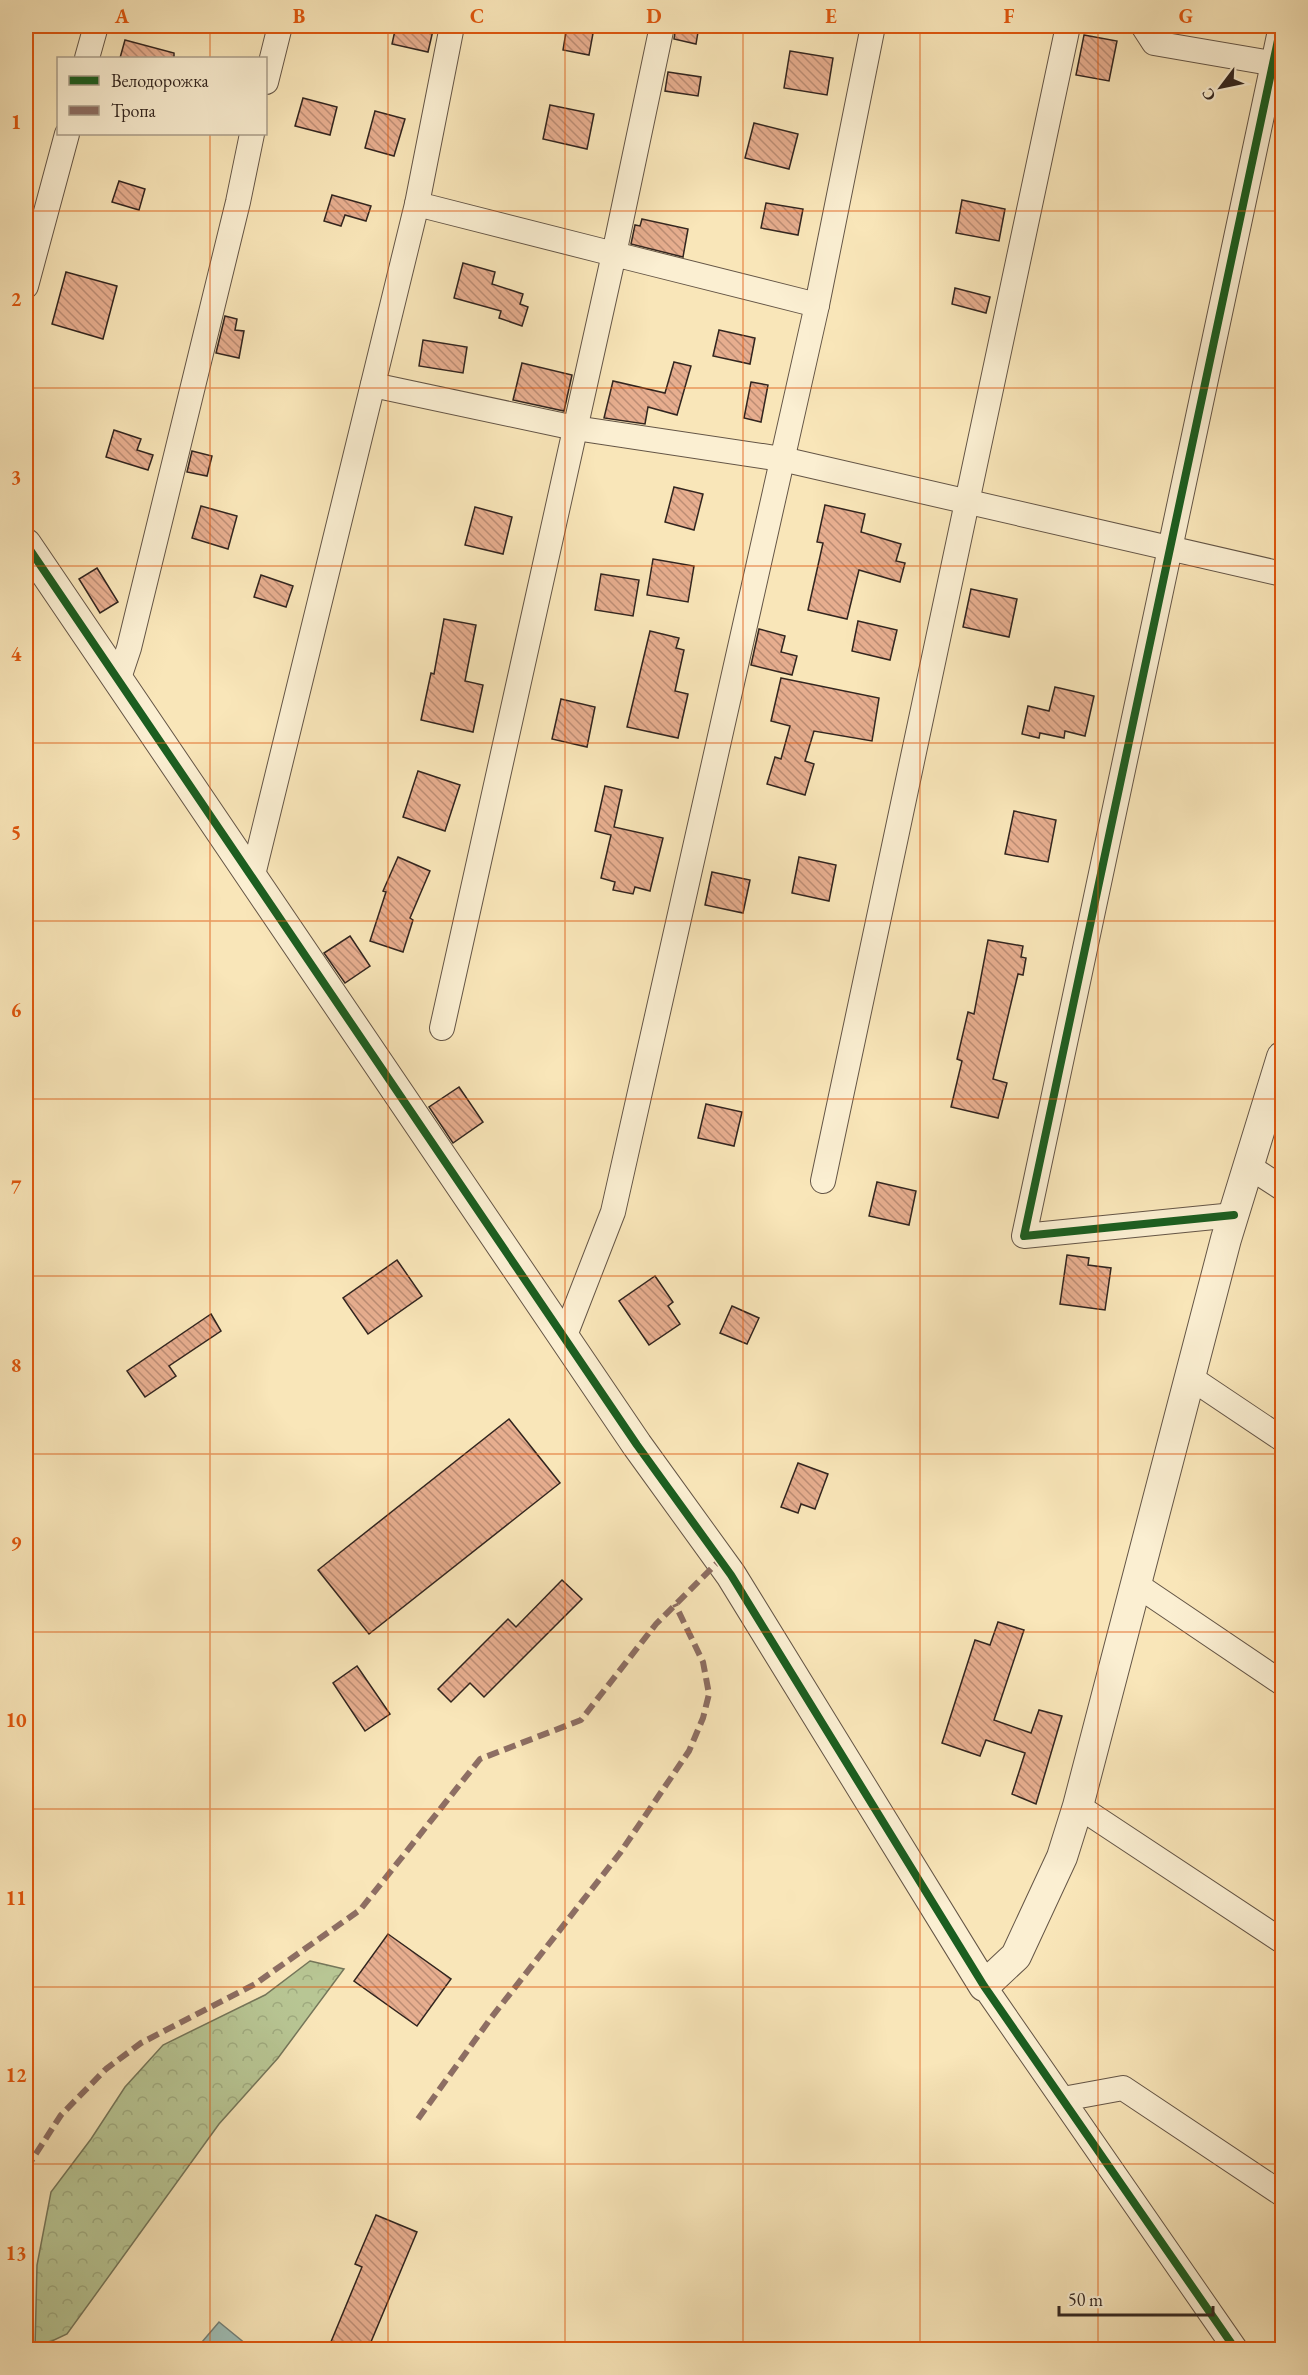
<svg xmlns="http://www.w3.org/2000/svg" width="1308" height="2375" font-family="'EB Garamond',serif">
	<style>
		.forest { fill: url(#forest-crowns); stroke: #75765a; stroke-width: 1.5 }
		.water { fill: #9fbeb6; stroke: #73817a; stroke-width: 1.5 }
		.building { fill: url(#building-back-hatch); stroke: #32251f; stroke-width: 1.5 }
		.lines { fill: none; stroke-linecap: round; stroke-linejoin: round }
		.minor-casing { stroke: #645546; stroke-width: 26 }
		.tertiary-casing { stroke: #645546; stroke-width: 32 }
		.minor { stroke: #fbefd2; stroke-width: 24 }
		.tertiary { stroke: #fbefd2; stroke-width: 30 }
		.quiet { stroke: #8d6e63; stroke-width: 6; stroke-dasharray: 12 6; stroke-linecap: butt }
		.cycleway-casing { stroke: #fbefd2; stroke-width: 11 }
		.cycleway { stroke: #1b5e20; stroke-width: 8 }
		.grid { fill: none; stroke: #df560d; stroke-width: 1.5; stroke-opacity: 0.55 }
		.neatline { fill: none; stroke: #df560d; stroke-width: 2 }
		.grid-label { font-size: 20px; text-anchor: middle; font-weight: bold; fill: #df560d }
	</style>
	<defs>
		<pattern id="forest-crowns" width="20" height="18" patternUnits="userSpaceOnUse" patternTransform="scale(1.5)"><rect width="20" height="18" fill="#b8c694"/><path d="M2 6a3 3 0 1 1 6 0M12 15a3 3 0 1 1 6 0" fill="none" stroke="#9faa7f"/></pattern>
		<pattern id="building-back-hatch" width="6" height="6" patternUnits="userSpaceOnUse" patternTransform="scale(1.5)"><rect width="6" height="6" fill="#e7ae8f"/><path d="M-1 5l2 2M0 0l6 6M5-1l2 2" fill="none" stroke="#bc8d74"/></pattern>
	</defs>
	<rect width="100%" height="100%" fill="#f9e6b9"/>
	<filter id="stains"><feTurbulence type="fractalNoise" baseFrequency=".00333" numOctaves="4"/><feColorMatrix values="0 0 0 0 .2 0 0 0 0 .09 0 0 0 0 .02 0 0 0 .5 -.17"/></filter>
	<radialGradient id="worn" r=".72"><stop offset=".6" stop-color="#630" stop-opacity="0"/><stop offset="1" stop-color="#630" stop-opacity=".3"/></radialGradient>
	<path class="forest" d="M310 1961 344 1969 278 2058 219 2124 67 2334 35 2349 37 2265 51 2192 91 2139 125 2087 163 2045 265 1995Z"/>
	<path class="water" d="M219 2322 252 2349H196Z"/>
	<g class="building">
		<path d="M396 26H434L428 52 392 44Z"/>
		<path d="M567 26 594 28 589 55 563 50Z"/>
		<path d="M676 26H699L696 44 674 39Z"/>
		<path d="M1084 35 1117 41 1109 81 1076 75Z"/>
		<path d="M125 40 174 53V58H120Z"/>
		<path d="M790 51 833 58 827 95 784 88Z"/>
		<path d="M668 72 701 77 698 96 665 91Z"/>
		<path d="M303 98 337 107 330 135 295 126Z"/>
		<path d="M550 105 594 114 587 149 543 139Z"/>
		<path d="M375 111 405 119 394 156 365 148Z"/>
		<path d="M754 123 798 134 789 169 745 158Z"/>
		<path d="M119 181 145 189 139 210 112 202Z"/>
		<path d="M332 195 371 206 366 221 345 215 341 226 324 221Z"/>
		<path d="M962 200 1005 209 999 241 956 233Z"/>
		<path d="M766 203 803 209 798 235 761 228Z"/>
		<path d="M642 219 688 229 683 257 631 244 635 225 640 226Z"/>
		<path d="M463 263 495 272 492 284 523 294 520 304 528 307 522 326 499 318 501 311 454 298Z"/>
		<path d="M66 272 117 286 103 339 52 324Z"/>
		<path d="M955 288 990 297 986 313 952 304Z"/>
		<path d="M225 316 237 319 235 330 244 331 239 358 216 353Z"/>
		<path d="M719 330 755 338 750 364 713 356Z"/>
		<path d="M423 340 467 347 463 373 419 366Z"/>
		<path d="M674 362 691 366 677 415 648 407 645 424 604 418 613 381 665 393Z"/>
		<path d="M522 363 572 375 564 411 513 400Z"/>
		<path d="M751 382 768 385 761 422 744 418Z"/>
		<path d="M114 430 141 439 137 450 153 455 148 470 106 457Z"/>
		<path d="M192 451 212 456 207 476 187 472Z"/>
		<path d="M674 487 703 494 694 530 665 522Z"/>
		<path d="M825 505 865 514 861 532 901 544 896 561 905 563 900 582 859 570 847 619 808 610 823 543 817 542Z"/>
		<path d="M201 506 237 516 228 549 192 538Z"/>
		<path d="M475 507 512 517 503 554 465 545Z"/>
		<path d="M653 559 694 566 688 602 647 595Z"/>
		<path d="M97 568 118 602 100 613 79 579Z"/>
		<path d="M601 574 639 580 633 616 595 610Z"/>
		<path d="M261 575 293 586 286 607 254 597Z"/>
		<path d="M971 589 1017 599 1009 637 963 627Z"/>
		<path d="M444 619 476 625 465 681 483 685 473 732 421 720 431 673 434 674Z"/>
		<path d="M858 621 897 630 890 660 852 651Z"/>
		<path d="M759 629 785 636 781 652 797 656 792 675 751 665Z"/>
		<path d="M650 631 679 638 676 648 684 650 675 691 688 694 678 738 627 727Z"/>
		<path d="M781 678 879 698 872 741 814 731 805 761 814 764 805 795 767 784 775 757 781 759 790 726 771 721Z"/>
		<path d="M1055 687 1094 696 1085 736 1065 731 1064 738 1040 733 1039 738 1022 734 1028 706 1049 711Z"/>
		<path d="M561 699 595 707 587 747 552 739Z"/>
		<path d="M418 771 460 785 445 831 403 817Z"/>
		<path d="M605 786 622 790 614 827 663 838 650 891 635 887 633 894 613 890 615 882 601 878 611 835 595 831Z"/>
		<path d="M1014 811 1056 820 1048 862 1005 854Z"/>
		<path d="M398 857 430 871 410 918 413 920 403 952 370 941 386 892 383 891Z"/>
		<path d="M799 857 836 865 829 901 792 893Z"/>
		<path d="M712 872 750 880 743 913 705 905Z"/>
		<path d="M350 936 370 966 345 983 324 953Z"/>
		<path d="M988 940 1023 946 1021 957 1026 958 1023 975 1018 974 993 1079 1007 1083 998 1118 951 1107 962 1061 957 1059 968 1012 974 1014Z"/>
		<path d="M459 1087 483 1122 453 1143 429 1107Z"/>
		<path d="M706 1104 742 1112 734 1146 698 1138Z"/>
		<path d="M877 1182 916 1191 909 1225 869 1216Z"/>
		<path d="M1067 1255 1089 1258 1088 1265 1111 1268 1105 1310 1060 1304Z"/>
		<path d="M397 1260 422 1296 368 1334 343 1298Z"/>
		<path d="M655 1276 673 1302 668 1306 680 1324 649 1345 619 1301Z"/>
		<path d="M732 1306 759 1318 747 1344 720 1333Z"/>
		<path d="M211 1314 221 1331 169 1366 176 1376 145 1397 127 1371Z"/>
		<path d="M509 1419 560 1483 369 1634 318 1570Z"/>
		<path d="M798 1463 828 1474 815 1509 801 1504 798 1513 781 1507Z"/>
		<path d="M562 1580 582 1599 484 1697 470 1683 451 1702 438 1689 508 1619 516 1627Z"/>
		<path d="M998 1622 1024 1630 994 1720 1031 1733 1039 1710 1062 1716 1036 1804 1012 1794 1025 1753 986 1740 980 1756 942 1743 975 1640 990 1645Z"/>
		<path d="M357 1666 390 1714 365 1731 333 1683Z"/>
		<path d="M388 1934 451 1979 417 2026 354 1981Z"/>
		<path d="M376 2215 417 2232 368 2349H328L362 2267 355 2264Z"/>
	</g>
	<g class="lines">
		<g class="minor-casing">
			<g id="minor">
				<path d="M452 26 417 204 614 254 662 26"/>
				<path d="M1143 26 1154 43 1282 65"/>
				<path d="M87 58 96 26"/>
				<path d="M266 82 280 26"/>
				<path d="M26 286 67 134"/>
				<path d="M373 385 575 428 782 459 1282 574"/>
				<path d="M118 681 129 648 238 202 252 134"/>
				<path d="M252 879 417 204"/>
				<path d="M442 1028 614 254 817 305"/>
				<path d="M1248 1166 1282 1188"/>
				<path d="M823 1181 1068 26"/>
				<path d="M1234 1215 1024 1236 1281 26"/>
				<path d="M564 1338 613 1212 817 305 873 26"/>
				<path d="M1191 1378 1282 1439"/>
				<path d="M1137 1585 1282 1683"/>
				<path d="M1078 1806 1282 1941"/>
				<path d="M984 1986 1236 2350"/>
				<path d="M1063 2099 1123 2088 1282 2194"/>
			</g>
		</g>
		<g class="tertiary-casing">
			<path id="tertiary" d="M26 544 637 1445 731 1575 984 1986 1016 1956 1062 1857 1078 1806 1226 1239 1282 1057"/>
		</g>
		<use href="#minor" class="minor"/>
		<use href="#tertiary" class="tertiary"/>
		<g class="quiet">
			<path d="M418 2119 491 2018 620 1853 689 1751 703 1718 709 1694 703 1662 675 1604"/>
			<path d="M26 2169 61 2115 106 2069 141 2043 255 1984 360 1910 480 1759 581 1720 656 1624 720 1560"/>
			<path d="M26 2206 28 2215 26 2277"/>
		</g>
		<g class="cycleway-casing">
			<g id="cycleway">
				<path d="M26 544 637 1445 731 1575 984 1986 1236 2350"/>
				<path d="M1234 1215 1024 1236 1281 26"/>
			</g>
		</g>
		<use href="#cycleway" class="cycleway"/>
	</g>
	<path class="grid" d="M210 26V58M388 26V2350M565 26V2350M743 26V2350M920 26V2350M1098 26V2350M210 134V2350M26 211H1282M26 388H1282M26 566H1282M26 743H1282M26 921H1282M26 1099H1282M26 1276H1282M26 1454H1282M26 1632H1282M26 1809H1282M26 1987H1282M26 2164H1282"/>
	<rect width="1308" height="2375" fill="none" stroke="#f9e6b9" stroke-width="66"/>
	<rect x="57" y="57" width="210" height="78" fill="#fbefd2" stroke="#ab9e8a" stroke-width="1.5"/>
	<rect x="69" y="76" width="30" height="9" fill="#1b5e20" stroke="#ab9e8a" stroke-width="1.5"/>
	<text x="111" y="87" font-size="18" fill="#32251f">Велодорожка</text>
	<rect x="69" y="106" width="30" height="9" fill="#8d6e63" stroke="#ab9e8a" stroke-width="1.5"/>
	<text x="111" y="117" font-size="18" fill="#32251f">Тропа</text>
	<g transform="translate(1221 87) rotate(238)" stroke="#fbefd2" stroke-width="4.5" paint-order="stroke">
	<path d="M0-4.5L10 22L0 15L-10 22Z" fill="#32251f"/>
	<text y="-9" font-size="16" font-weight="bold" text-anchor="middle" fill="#32251f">С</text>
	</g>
	<path d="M1059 2306v9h154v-9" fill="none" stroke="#32251f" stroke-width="3"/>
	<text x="1068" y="2306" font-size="18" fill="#32251f" stroke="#fbefd2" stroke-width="4.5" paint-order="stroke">50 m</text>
	<rect x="33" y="33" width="1242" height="2309" class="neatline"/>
	<g class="grid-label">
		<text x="122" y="23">A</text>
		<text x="299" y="23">B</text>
		<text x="477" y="23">C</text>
		<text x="654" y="23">D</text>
		<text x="831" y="23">E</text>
		<text x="1009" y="23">F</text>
		<text x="1186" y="23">G</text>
		<text x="16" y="129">1</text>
		<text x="16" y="306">2</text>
		<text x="16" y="484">3</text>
		<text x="16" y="661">4</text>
		<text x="16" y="839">5</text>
		<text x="16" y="1017">6</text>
		<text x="16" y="1194">7</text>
		<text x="16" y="1372">8</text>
		<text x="16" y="1550">9</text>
		<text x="16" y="1727">10</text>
		<text x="16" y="1905">11</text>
		<text x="16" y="2082">12</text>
		<text x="16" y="2260">13</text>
	</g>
	<rect width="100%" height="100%" filter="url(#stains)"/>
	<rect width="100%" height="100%" fill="url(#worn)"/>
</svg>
